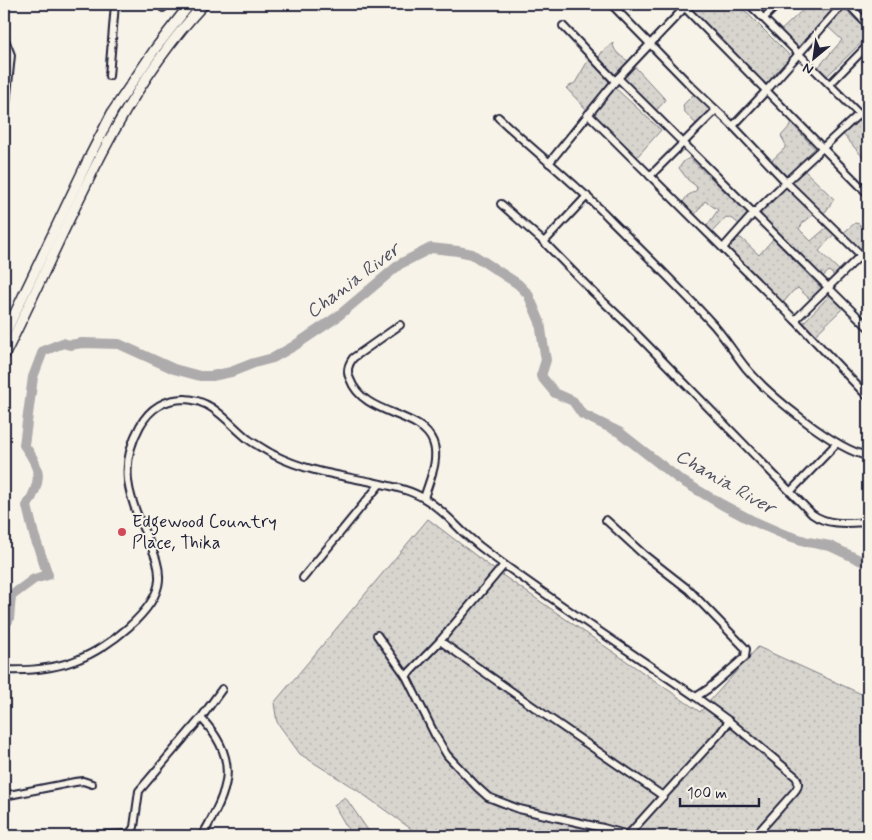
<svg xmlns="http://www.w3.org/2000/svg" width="872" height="840" font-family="Mynerve,sans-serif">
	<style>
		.grass { fill: url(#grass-dots); stroke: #7d7c85 }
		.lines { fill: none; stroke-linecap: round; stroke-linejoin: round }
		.river { stroke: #aeabad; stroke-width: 10 }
		.minor-casing { stroke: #22223b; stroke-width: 10 }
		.highway-casing { stroke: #22223b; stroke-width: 12 }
		.minor { stroke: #f7f3e8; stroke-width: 6 }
		.highway { stroke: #f7f3e8; stroke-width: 9 }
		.poi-dot { fill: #d1495b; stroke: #f7f3e8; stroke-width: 2 }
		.labels { text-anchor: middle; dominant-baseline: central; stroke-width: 4; stroke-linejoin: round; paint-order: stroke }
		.poi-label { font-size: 18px; fill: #22223b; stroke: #f7f3e8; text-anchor: start }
		.water-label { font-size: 19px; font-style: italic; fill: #535263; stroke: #f7f3e8 }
	</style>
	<defs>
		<pattern id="grass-dots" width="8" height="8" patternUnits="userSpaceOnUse" patternTransform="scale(1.25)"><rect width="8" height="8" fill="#d8d5cf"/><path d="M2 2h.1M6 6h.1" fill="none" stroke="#b9b7b3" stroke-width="1.8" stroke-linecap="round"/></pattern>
	</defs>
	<rect width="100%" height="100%" fill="#f7f3e8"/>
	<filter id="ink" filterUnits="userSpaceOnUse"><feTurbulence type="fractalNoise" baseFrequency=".02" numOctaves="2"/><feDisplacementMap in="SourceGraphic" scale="10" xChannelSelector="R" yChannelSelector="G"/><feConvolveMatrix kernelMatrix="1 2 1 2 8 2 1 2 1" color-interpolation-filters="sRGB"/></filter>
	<g filter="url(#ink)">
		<g class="grass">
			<path d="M687 4H738L791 57 763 89 684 6Z"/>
			<path d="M809 4H838L793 52 775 36Z"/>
			<path d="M843 8 868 31V36L823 80 815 71 842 40 826 25Z"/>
			<path d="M613 43C613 52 623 58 630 62L614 80 581 48 586 46 599 57 602 52Z"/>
			<path d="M589 59 610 83 588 111 566 88 575 83Z"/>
			<path d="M633 63 637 69 664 98 665 101 651 116 616 82Z"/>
			<path d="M613 86 661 130 636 158 592 113Z"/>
			<path d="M694 94 712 109 696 124 684 111 683 105Z"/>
			<path d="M858 118 868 129V163L842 133Z"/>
			<path d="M792 124 817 151 785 180 769 163 785 148V143L781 136Z"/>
			<path d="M690 158 749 215 740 225 733 219 726 217 712 232 706 227 718 210 705 201 694 216 682 204 687 196 697 190 696 186 688 180 679 168 684 161Z"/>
			<path d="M802 168 834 199 826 211 821 215 787 182Z"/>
			<path d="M785 184 814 214 803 223 799 229 811 241 826 228C831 229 833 229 834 234L819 251 844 275 839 280 829 271 820 279 754 215Z"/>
			<path d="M855 223 859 224 868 233V248L862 254 842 234Z"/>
			<path d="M738 238H741L759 255 773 239 825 292 813 306 812 301 798 288 793 291 783 303 728 248Z"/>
			<path d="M830 295 844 307 813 337 801 325Z"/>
			<path d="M428 519 492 568 700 712 758 647 868 697V822L855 836H421L357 790 300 754 277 722 274 703Z"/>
			<path d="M345 797 372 836H352L334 805Z"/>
		</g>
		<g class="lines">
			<path class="river" d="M4 627 9 619 11 596 34 579 48 575 34 535 27 506C42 481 42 469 24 445L33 377 43 351 63 343 70 345 82 343 119 344 174 369 200 376H212L231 372 254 363 273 358 294 346 337 317 400 264 431 248 458 251 472 254 518 284 528 294 540 322 543 343 546 360 541 376 555 393 573 401 582 414 619 432 679 479 721 504 751 520 783 534 808 542 830 546 868 564"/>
			<g class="minor-casing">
				<g id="minor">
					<path d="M163 4V8"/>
					<path d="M749 4 868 123"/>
					<path d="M848 4 868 25"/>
					<path d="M613 6 691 86 733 126 786 182 868 262"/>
					<path d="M685 8 868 194"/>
					<path d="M764 18 778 4"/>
					<path d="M563 26 615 81"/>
					<path d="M4 37 11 55 4 124"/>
					<path d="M109 76 115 4"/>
					<path d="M618 78 868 327"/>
					<path d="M830 84 868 45"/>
					<path d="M588 114 795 320 868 397"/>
					<path d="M498 117C535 152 575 183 610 219 643 252 677 285 709 320 723 334 733 352 746 368 768 394 835 450 868 456"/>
					<path d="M733 126 766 91 843 4"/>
					<path d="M549 163 618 78 688 4"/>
					<path d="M650 176 716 110"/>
					<path d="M587 196 544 242 592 291 627 324 812 514C828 526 850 523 868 522"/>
					<path d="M501 204 544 242"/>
					<path d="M723 248 754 213 786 182 859 114"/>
					<path d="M795 320 868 248"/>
					<path d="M400 325 353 358C348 365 346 371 350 379 364 417 420 410 433 442 440 460 429 481 424 498"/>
					<path d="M791 491 837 443"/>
					<path d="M303 578 380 484"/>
					<path d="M377 635 406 676 435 735 447 755 477 787 488 797 519 809 603 828 628 835 721 732 729 721 696 697"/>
					<path d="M440 641 548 717 663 796"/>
					<path d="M4 670C29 671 55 669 79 659 106 649 157 611 159 580 160 564 153 551 147 537 128 497 118 466 140 426 150 408 164 399 185 399 213 400 228 423 248 439 256 445 266 450 274 455 306 471 337 475 372 482 390 486 409 489 425 499 440 508 451 520 463 532 473 541 484 550 495 558 560 606 629 651 696 697L708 689 745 657 746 649 689 590 643 554 606 520"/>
					<path d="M406 676 440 641 504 565"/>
					<path d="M201 718C242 761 228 791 202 836"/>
					<path d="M729 721 796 777C799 782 799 786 795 791L755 836"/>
					<path d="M4 796 75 782 83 781 92 784"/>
					<path d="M90 836 127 834 131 832 134 827 139 791 201 718 222 689"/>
				</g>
			</g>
			<g class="highway-casing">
				<g id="highway">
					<path d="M4 336 90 156 113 111 155 49 190 4"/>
					<path d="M4 356C65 236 111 104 204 4"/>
				</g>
			</g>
			<use href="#minor" class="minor"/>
			<use href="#highway" class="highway"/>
		</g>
	</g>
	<circle class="poi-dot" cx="122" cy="532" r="5"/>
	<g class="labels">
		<g class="poi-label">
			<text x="132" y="522">Edgewood Country<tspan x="132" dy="21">Place, Thika</tspan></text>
		</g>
		<g class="water-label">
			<text transform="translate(353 281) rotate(-37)">Chania River</text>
			<text transform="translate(725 482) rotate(30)">Chania River</text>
		</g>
	</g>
	<rect width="872" height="840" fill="none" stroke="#f7f3e8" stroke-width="20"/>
	<rect x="10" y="10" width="852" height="820" fill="none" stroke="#22223b" stroke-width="2" filter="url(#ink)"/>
	<g transform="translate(814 58) rotate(209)" stroke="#f7f3e8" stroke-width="4" paint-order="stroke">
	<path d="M0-4L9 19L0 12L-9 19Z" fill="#22223b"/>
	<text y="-8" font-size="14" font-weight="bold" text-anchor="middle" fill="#22223b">N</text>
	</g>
	<path d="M680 798v8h79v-8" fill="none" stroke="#22223b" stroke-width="2.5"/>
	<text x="687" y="798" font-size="15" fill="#22223b" stroke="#f7f3e8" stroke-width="4" paint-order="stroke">100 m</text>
</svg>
